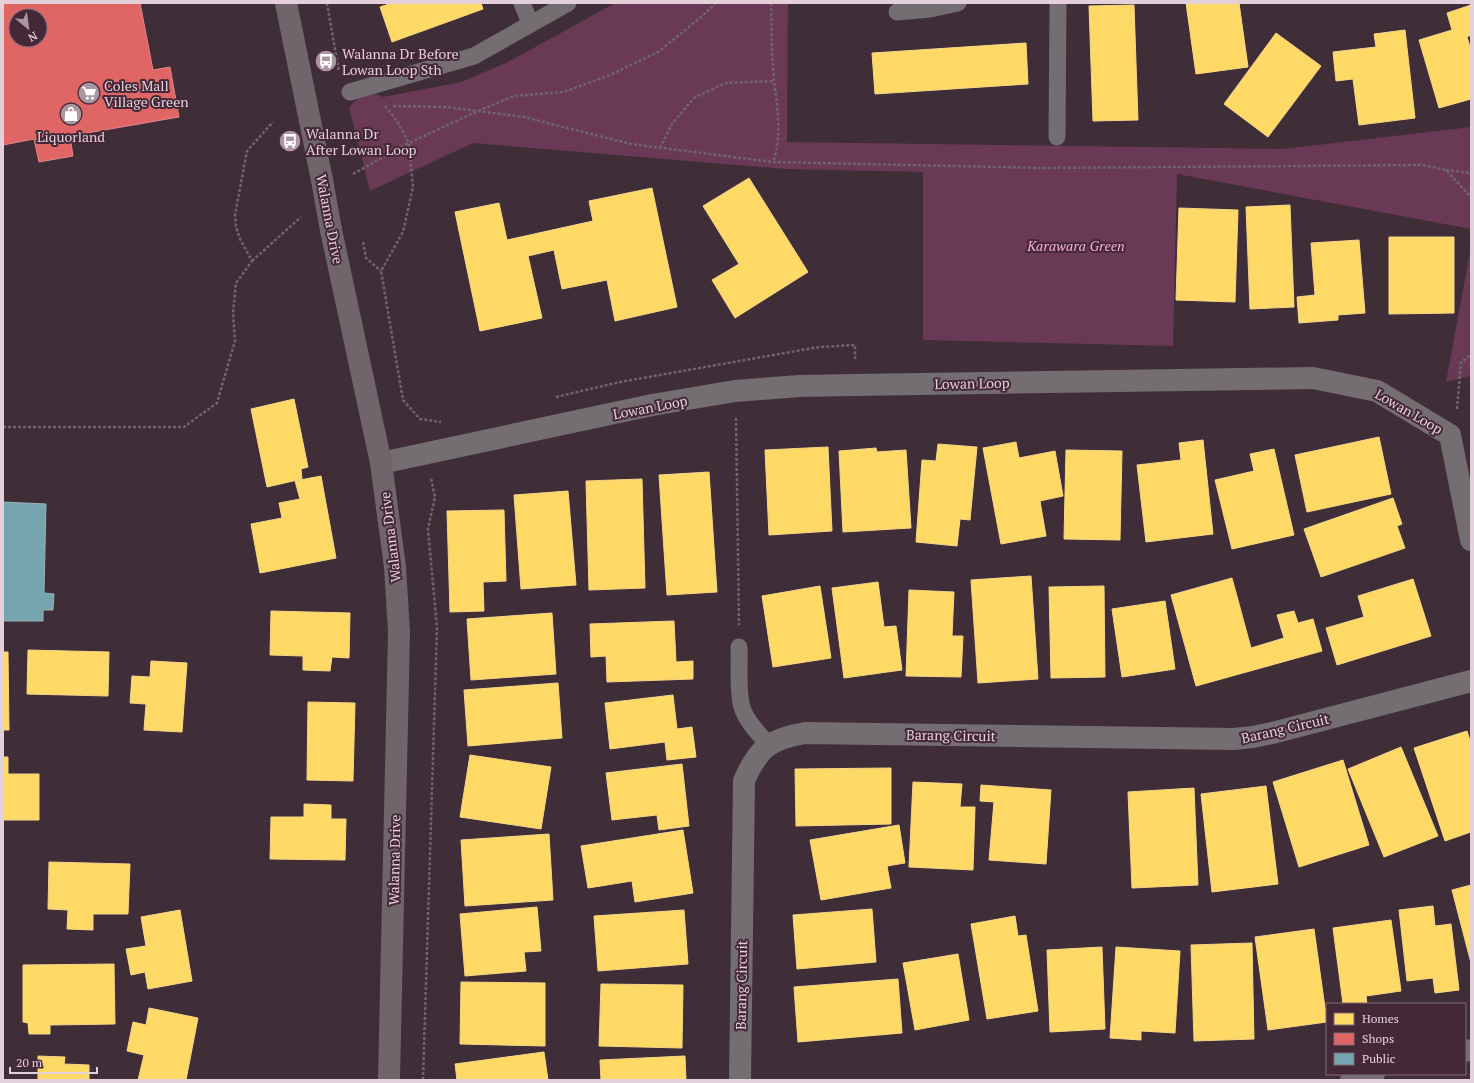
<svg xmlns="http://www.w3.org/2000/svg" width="1474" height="1083" font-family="'PT Serif',serif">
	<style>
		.green { fill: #693955 }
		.homes { fill: #ffd966; stroke: #f7d689 }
		.shops { fill: #e06666; stroke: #e18689; fill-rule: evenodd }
		.public { fill: #76a5af; stroke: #97b2bc }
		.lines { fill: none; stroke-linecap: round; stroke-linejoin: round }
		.path { stroke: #6f656b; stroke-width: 2.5; stroke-dasharray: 3 2; stroke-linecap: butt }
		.lane { stroke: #746d71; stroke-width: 17 }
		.street { stroke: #746d71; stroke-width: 22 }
		.secondary { stroke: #6f656a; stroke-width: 22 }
		.secondary-bridge { stroke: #6f656a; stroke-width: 22 }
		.labels { text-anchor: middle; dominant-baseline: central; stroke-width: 4; stroke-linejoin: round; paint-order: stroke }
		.poi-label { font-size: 14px; fill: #e3d0da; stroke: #452838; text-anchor: start }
		.street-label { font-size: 14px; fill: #e3d0da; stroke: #452838 }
		.park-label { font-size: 14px; font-style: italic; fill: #f9afd8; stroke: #452838 }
	</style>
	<rect width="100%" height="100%" fill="#3f2e37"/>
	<g class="green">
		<path d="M615 3H788L787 142 1283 149 1471 127V229L1177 174 1173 346 923 340V172L786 169 473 143 370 191 349 107 367 90 383 97 461 82 506 63Z"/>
		<path d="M1471 247V376L1446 382Z"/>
	</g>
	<g class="homes">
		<path d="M392 3H481L483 9 392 42 380 7Z"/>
		<path d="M1186 3H1239L1248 67 1196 74Z"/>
		<path d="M1134 5 1138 120 1093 121 1089 6Z"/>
		<path d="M1471 5V35L1467 37 1471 50V99L1439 108 1419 40 1452 30 1447 13Z"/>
		<path d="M1405 30 1415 118 1359 125 1353 79 1336 81 1333 52 1376 47 1374 34Z"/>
		<path d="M1276 33 1321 66 1268 137 1224 104Z"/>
		<path d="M1026 43 1028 84 875 94 872 53Z"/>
		<path d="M749 178 808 272 735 318 712 280 739 264 703 206Z"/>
		<path d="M652 188 677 307 615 321 607 280 562 289 554 250 528 256 542 318 480 331 455 212 499 203 507 240 593 221 589 201Z"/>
		<path d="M1290 205 1294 307 1250 309 1246 207Z"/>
		<path d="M1179 208 1238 210 1235 302 1176 300Z"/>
		<path d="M1389 237H1454V313L1389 314Z"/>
		<path d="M1359 240 1365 313 1338 315V320L1299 323 1297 297 1315 295 1311 243Z"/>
		<path d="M294 399 308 467 301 469 302 479 267 487 251 409Z"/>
		<path d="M1379 437 1391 494 1307 512 1295 455Z"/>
		<path d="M1203 440 1213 534 1146 542 1137 465 1181 460 1179 443Z"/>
		<path d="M1016 442 1019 458 1055 451 1063 496 1040 501 1046 536 1001 544 983 448Z"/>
		<path d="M938 444 977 447 970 520 960 519 957 546 916 542 922 460 936 461Z"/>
		<path d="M828 447 832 531 769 535 765 450Z"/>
		<path d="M876 448 877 452 906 450 911 528 843 532 839 451Z"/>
		<path d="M1274 449 1294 535 1232 549 1215 480 1254 471 1250 454Z"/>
		<path d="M1066 450 1122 451 1120 540 1064 539Z"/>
		<path d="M709 472 717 592 667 595 659 475Z"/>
		<path d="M321 476 336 558 260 573 251 524 282 518 279 503 300 499 295 481Z"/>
		<path d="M642 479 645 588 589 590 586 481Z"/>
		<path d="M568 491 576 585 521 589 514 495Z"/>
		<path d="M1393 498 1402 524 1397 526 1405 548 1321 577 1304 529Z"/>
		<path d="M504 510 506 581 483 582 484 611 450 612 447 511Z"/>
		<path d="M1031 576 1038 679 978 683 971 580Z"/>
		<path d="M1232 578 1251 648 1284 638 1277 615 1294 611 1298 623 1313 619 1322 651 1196 686 1171 595Z"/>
		<path d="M1413 579 1431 636 1337 665 1326 628 1364 617 1358 596Z"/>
		<path d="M878 582 884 627 896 626 902 670 844 678 832 588Z"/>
		<path d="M820 586 831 658 773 667 762 596Z"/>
		<path d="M1104 586 1105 677 1051 678 1049 587Z"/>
		<path d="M909 590 954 592 952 636H963L961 677 906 676Z"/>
		<path d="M1165 601 1175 669 1122 677 1112 609Z"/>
		<path d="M271 611 350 613 349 658 332 657 330 671 303 670V656L270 655Z"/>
		<path d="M552 613 556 674 471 680 467 619Z"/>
		<path d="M674 621 676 662 693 661V679L607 682 606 656 591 657 590 624Z"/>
		<path d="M28 650 109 652 108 696 27 694Z"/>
		<path d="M3 652H8L9 730H3Z"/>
		<path d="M151 661 187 663 182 732 144 730 146 704 130 703 132 676 150 677Z"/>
		<path d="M558 683 562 738 468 746 464 690Z"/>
		<path d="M673 695 677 729 692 727 696 757 667 760 665 742 610 749 605 703Z"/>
		<path d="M308 702 355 703 353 781 307 780Z"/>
		<path d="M1467 731 1471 744V832L1445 841 1414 748Z"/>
		<path d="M1401 747 1438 836 1384 857 1348 769Z"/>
		<path d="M470 755 551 767 541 829 460 817Z"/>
		<path d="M3 757H8V774H39V820H3Z"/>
		<path d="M1343 760 1369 845 1299 867 1273 782Z"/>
		<path d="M682 764 689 826 659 830 657 815 612 820 606 773Z"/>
		<path d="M891 768V824L796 826 795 769Z"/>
		<path d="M913 782 962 784 960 807H975L973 870 909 867Z"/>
		<path d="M981 785 1051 790 1046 864 989 860 994 802 980 801Z"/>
		<path d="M1266 786 1278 884 1212 892 1201 794Z"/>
		<path d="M1194 788 1198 885 1132 888 1128 792Z"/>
		<path d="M304 804 331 805V819H346L345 860 270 859 271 817H304Z"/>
		<path d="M899 825 905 863 887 866 891 888 821 900 810 840Z"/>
		<path d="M683 830 693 893 635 902 632 881 588 888 581 846Z"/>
		<path d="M549 834 553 900 465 906 461 840Z"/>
		<path d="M49 862 130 864 128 914H93V930L67 929 68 910 48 909Z"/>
		<path d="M1471 885V963L1452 890Z"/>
		<path d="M1433 906 1435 926 1451 924 1459 990 1435 993 1433 978 1407 981 1399 910Z"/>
		<path d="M537 907 541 951 524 952 526 971 465 976 460 914Z"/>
		<path d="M872 909 876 962 797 969 793 915Z"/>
		<path d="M180 910 192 981 148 989 145 972 131 975 126 949 146 946 141 917Z"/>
		<path d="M684 910 688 964 598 971 594 916Z"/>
		<path d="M1015 916 1018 936 1026 935 1038 1011 987 1019 971 924Z"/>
		<path d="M1391 920 1401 991 1366 996 1367 1004H1343L1333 928Z"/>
		<path d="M1314 929 1327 1022 1268 1030 1255 937Z"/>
		<path d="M1252 943 1254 1039 1194 1041 1191 945Z"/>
		<path d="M1102 947 1105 1029 1050 1032 1047 950Z"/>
		<path d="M1116 947 1180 951 1175 1033 1141 1031V1040L1110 1038Z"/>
		<path d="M958 954 969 1020 915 1030 903 963Z"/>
		<path d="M114 964 115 1024 50 1025V1034H29L28 1023 23 1022V965Z"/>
		<path d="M898 979 902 1033 798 1042 794 987Z"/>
		<path d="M461 982 545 983V1046L460 1044Z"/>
		<path d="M601 984 683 985 682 1048 599 1046Z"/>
		<path d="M149 1008 198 1018 186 1080H138L144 1055 127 1051 133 1022 146 1025Z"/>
		<path d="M544 1052 548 1080H457L455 1064Z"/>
		<path d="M38 1056 65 1057 64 1064 89 1065V1080H38Z"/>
		<path d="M685 1056 686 1080H601L600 1060Z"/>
	</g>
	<path class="shops" d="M3 3H140L153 70 170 67 179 117 70 136 73 156 39 162 34 139 3 145ZM16 16H40V40H16Z"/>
	<path class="public" d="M3 502 46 504 44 593 54 594 53 610H43V621H3Z"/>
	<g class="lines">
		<g class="path">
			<path d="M327 3 339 72"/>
			<path d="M771 3C772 24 771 46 773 68 775 99 784 131 773 162"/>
			<path d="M385 106 397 121 409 143 413 187 403 232 381 271 403 400 420 419 441 422"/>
			<path d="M393 106 447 107 524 117 631 144 773 162 1043 168 1423 165 1446 170 1471 197"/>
			<path d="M660 148 672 124 694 98 725 83 774 81"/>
			<path d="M1446 170 1471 173"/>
			<path d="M353 174 409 143 478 111 514 96 564 92 610 75 658 52 700 18 716 3"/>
			<path d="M363 242 366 258 381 271"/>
			<path d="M252 261 301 217"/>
			<path d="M556 397 620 382 819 347 855 345V359"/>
			<path d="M1457 409 1461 362 1471 355"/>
			<path d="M736 418 739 625"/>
			<path d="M3 427H184L217 403 235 341 233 313 236 283 252 261 240 239 236 227 235 215 247 151 273 122"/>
			<path d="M423 1080 437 628 428 529 435 497 431 478"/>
		</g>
		<g class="lane">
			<path d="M522 3 530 23"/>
			<path d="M897 12 930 9 958 3"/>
			<path d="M350 92 474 56 568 3"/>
			<path d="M1057 137 1058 3"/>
			<path d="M739 647C740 664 737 691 742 707 746 721 759 734 769 745"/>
		</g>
		<g class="street">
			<path d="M381 463 652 405 735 391 799 386 854 385 1313 378 1377 391 1450 435 1471 540"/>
			<path d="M1465 1051 1471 1050"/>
			<path d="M740 1080 744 781C758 748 770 739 805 733L1234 739 1253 737 1272 733 1471 681"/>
			<path d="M1351 1080 1374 1074"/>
		</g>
		<g class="secondary">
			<path d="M286 3 322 180"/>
			<path d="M331 230 381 463 395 567 399 632 389 1080"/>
		</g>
		<path class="secondary-bridge" d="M322 180 331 230"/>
	</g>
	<defs>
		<g id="bus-disc" transform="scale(1.15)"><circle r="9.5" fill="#aa97a1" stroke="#452838"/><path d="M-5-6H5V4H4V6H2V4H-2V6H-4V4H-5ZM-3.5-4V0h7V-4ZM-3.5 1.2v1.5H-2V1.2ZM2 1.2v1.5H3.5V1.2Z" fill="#fff"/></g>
		<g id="supermarket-disc" transform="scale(1.15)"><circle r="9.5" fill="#aa97a1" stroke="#452838"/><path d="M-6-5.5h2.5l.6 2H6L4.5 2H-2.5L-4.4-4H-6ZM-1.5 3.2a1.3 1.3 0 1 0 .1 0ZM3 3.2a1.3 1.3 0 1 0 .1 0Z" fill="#fff"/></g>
		<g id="shop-disc" transform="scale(1.15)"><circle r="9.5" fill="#aa97a1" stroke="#452838"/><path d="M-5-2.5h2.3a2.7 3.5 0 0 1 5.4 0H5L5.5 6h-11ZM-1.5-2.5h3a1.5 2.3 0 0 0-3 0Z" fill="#fff"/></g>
	</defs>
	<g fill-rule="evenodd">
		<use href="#bus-disc" x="326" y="61"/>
		<use href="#supermarket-disc" x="89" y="93"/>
		<use href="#shop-disc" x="71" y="114"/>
		<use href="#bus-disc" x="290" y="141"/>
	</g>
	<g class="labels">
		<g class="poi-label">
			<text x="342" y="53">Walanna Dr Before<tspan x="342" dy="16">Lowan Loop Sth</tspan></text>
			<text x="104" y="85">Coles Mall<tspan x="104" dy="16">Village Green</tspan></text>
			<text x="306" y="133">Walanna Dr<tspan x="306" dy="16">After Lowan Loop</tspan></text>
			<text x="71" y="136" text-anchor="middle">Liquorland</text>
		</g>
		<g class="street-label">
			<text transform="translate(330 219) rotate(79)">Walanna Drive</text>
			<text transform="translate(972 383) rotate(-1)">Lowan Loop</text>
			<text transform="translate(650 407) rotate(-11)">Lowan Loop</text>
			<text transform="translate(1409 411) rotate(30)">Lowan Loop</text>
			<text transform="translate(390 537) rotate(-97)">Walanna Drive</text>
			<text transform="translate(1285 728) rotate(-13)">Barang Circuit</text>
			<text transform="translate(951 735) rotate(1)">Barang Circuit</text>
			<text transform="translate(394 860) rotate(-89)">Walanna Drive</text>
			<text transform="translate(741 985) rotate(-89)">Barang Circuit</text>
		</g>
		<g class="park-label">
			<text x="1076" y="245">Karawara Green</text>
		</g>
	</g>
	<rect width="1474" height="1083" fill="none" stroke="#e3d0da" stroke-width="8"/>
	<rect x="1326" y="1003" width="140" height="72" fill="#452838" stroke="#846b79"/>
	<rect x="1334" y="1013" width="20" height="12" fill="#ffd966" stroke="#846b79"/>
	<text x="1362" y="1023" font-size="12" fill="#e3d0da">Homes</text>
	<rect x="1334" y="1033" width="20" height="12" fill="#e06666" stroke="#846b79"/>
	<text x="1362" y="1043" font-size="12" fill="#e3d0da">Shops</text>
	<rect x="1334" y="1053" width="20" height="12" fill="#76a5af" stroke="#846b79"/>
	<text x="1362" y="1063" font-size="12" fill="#e3d0da">Public</text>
	<g transform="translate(28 28) rotate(151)"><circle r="19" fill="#452838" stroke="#846b79"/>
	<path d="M0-3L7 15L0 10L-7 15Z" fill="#aa97a1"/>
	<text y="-6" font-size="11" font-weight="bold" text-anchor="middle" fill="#e3d0da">N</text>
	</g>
	<path d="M10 1067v6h87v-6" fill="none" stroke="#e3d0da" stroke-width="2"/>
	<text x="16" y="1067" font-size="12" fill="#e3d0da" stroke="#452838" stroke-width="3" paint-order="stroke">20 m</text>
</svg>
